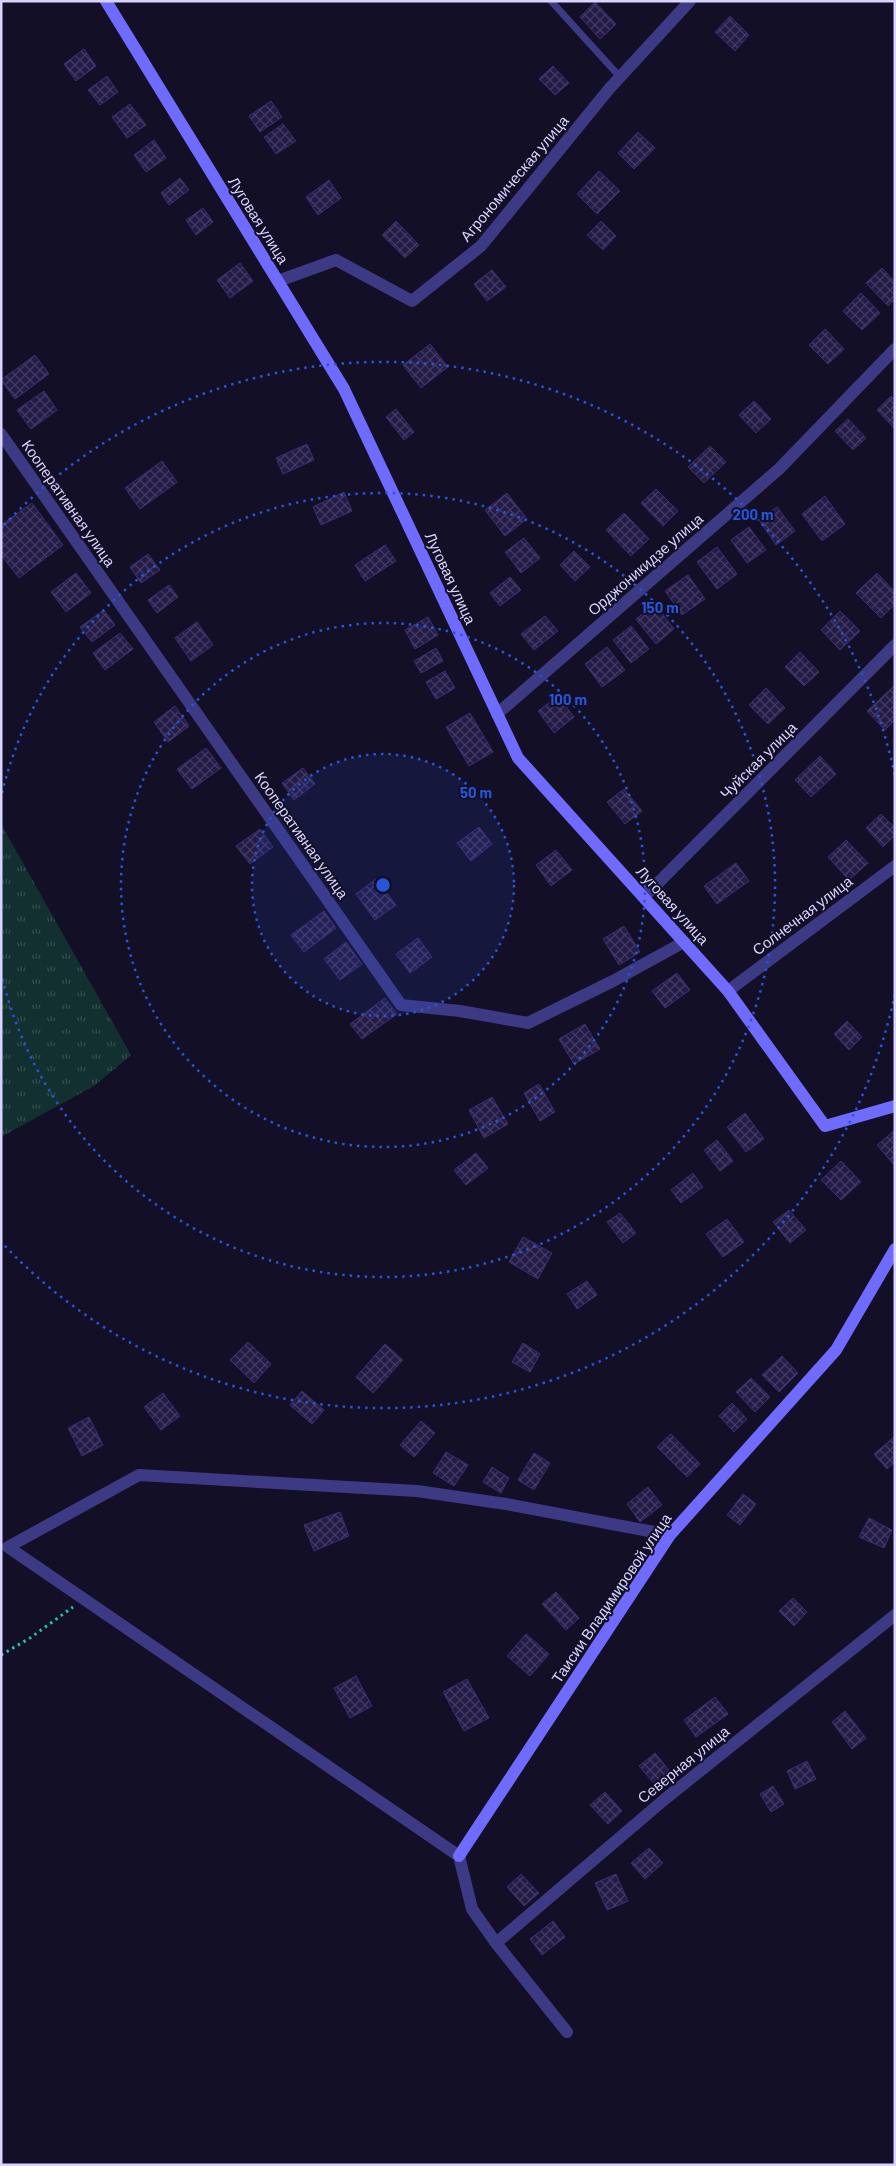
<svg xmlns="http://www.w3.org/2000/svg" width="896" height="2166" font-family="Barlow,sans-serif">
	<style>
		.grass { fill: url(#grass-tufts) }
		.building { fill: url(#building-cross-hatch); stroke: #3b2d73 }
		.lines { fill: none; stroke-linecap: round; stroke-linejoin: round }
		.path { stroke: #2fb8b0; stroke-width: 3; stroke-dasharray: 2.5 4; stroke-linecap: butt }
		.lane { stroke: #3d3a85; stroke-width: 7 }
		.street { stroke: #3d3a85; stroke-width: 12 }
		.secondary { stroke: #6f6bff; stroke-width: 12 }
		.ring { fill: none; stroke: #2655da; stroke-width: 2.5; stroke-dasharray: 2.5 5 }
		.labels { text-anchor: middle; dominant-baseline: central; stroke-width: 4; stroke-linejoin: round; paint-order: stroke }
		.street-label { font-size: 15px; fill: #d9d4ff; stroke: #130f26 }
		.centre { fill: #2655da; stroke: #130f26; stroke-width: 2.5 }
		.ring-label { font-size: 15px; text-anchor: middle; font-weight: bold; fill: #2655da; stroke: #130f26; stroke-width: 4; stroke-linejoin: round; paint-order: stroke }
	</style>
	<defs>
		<pattern id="grass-tufts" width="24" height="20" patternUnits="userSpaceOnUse" patternTransform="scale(1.25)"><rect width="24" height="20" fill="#12302f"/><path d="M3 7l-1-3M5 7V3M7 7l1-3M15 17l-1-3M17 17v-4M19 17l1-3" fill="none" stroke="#344d4e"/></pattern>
		<pattern id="building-cross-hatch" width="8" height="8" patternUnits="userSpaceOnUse" patternTransform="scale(1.25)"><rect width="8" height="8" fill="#241b47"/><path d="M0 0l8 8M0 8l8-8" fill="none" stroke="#433b63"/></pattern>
	</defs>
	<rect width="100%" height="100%" fill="#130f26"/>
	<path class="grass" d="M1 824 131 1055 94 1086 1 1137Z"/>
	<g class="building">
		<path d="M595 2 616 24 600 39 580 17Z"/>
		<path d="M730 16 749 35 735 51 715 32Z"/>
		<path d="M84 49 96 66 76 81 64 64Z"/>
		<path d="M553 66 569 83 555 95 539 79Z"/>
		<path d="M107 76 118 92 100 105 88 90Z"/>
		<path d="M271 101 282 117 260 132 249 116Z"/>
		<path d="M130 104 146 125 127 138 112 117Z"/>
		<path d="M283 124 296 141 276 154 264 137Z"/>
		<path d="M638 132 655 148 634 169 618 153Z"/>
		<path d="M154 140 166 158 146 172 134 155Z"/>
		<path d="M599 171 620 191 597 214 577 194Z"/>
		<path d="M180 178 189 190 169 205 161 193Z"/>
		<path d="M329 180 341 198 318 215 306 197Z"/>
		<path d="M203 208 213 222 196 235 186 220Z"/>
		<path d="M396 221 419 245 405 258 382 235Z"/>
		<path d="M601 221 616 236 603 250 587 235Z"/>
		<path d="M240 263 253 281 230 298 217 280Z"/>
		<path d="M882 268 895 282V299L888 306 866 283Z"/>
		<path d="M492 270 506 287 487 301 474 284Z"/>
		<path d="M861 293 880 313 862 330 843 311Z"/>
		<path d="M825 329 844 349 828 364 809 345Z"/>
		<path d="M430 344 448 367 421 388 403 365Z"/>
		<path d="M35 355 49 374 15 399 1 380Z"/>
		<path d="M44 391 57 410 31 429 17 410Z"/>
		<path d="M891 396 895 400V429L877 410Z"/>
		<path d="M754 401 771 419 756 433 739 415Z"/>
		<path d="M396 409 414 432 404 440 386 417Z"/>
		<path d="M848 419 866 438 853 450 835 431Z"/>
		<path d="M307 444 314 460 283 474 276 458Z"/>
		<path d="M710 446 726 462 704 483 688 467Z"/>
		<path d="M162 461 177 482 140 509 125 488Z"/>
		<path d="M656 489 678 511 663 526 641 503Z"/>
		<path d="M344 492 352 511 321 525 313 507Z"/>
		<path d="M507 493 527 519 505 536 485 510Z"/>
		<path d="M825 496 845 524 822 541 802 514Z"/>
		<path d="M32 503 63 545 19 578 1 555V525Z"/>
		<path d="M777 507 795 531 776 545 759 520Z"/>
		<path d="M624 513 649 539 631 556 606 530Z"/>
		<path d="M749 527 766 550 747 563 731 540Z"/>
		<path d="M524 538 540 558 521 573 505 552Z"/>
		<path d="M385 545 396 561 365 581 355 565Z"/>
		<path d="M717 547 737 574 717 589 697 562Z"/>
		<path d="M574 551 590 567 575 581 560 565Z"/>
		<path d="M148 554 160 570 141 583 130 567Z"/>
		<path d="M76 573 91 593 66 612 51 592Z"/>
		<path d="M877 573 895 592V604L881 618 856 593Z"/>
		<path d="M688 575 705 599 682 615 665 591Z"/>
		<path d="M510 577 521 590 500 606 490 593Z"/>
		<path d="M169 585 178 597 157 613 148 600Z"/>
		<path d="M655 604 674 629 656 644 636 619Z"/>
		<path d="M104 610 115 625 92 642 80 627Z"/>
		<path d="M840 611 860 631 840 650 821 630Z"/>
		<path d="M545 616 558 631 534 650 521 634Z"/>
		<path d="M428 617 438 635 415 649 405 630Z"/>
		<path d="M197 622 213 645 191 661 175 638Z"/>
		<path d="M631 626 649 649 631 663 613 640Z"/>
		<path d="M120 633 133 649 105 670 93 653Z"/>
		<path d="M607 647 625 670 602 687 585 664Z"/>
		<path d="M436 648 443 661 421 673 414 661Z"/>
		<path d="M800 652 819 672 804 686 785 667Z"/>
		<path d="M445 671 455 688 436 699 426 682Z"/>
		<path d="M895 685V720L885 730 867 711Z"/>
		<path d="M766 688 785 708 768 724 749 705Z"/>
		<path d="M558 696 574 717 554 733 538 711Z"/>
		<path d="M175 706 189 726 168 742 154 722Z"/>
		<path d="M470 713 493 752 469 766 446 727Z"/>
		<path d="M206 748 221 768 192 789 177 769Z"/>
		<path d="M820 756 836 774 811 797 795 780Z"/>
		<path d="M303 768 315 784 294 800 282 783Z"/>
		<path d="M624 789 642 811 625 824 607 802Z"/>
		<path d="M881 814 895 828V835L883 847 866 828Z"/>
		<path d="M479 827 492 844 471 861 457 843Z"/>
		<path d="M260 829 273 847 250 864 236 846Z"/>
		<path d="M846 840 868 863 849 880 828 857Z"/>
		<path d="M556 850 572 870 551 886 536 865Z"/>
		<path d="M736 863 749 881 717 904 704 886Z"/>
		<path d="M376 879 396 905 375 920 356 894Z"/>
		<path d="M324 911 336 928 304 952 291 935Z"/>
		<path d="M624 926 640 952 619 965 603 939Z"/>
		<path d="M418 938 432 957 410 973 396 954Z"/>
		<path d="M346 942 362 964 340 980 324 959Z"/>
		<path d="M677 973 690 990 665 1008 652 991Z"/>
		<path d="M385 998 397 1014 362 1039 350 1024Z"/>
		<path d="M847 1021 862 1037 849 1050 834 1034Z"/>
		<path d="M585 1024 600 1049 574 1064 559 1039Z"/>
		<path d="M539 1084 555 1112 540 1121 524 1093Z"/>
		<path d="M492 1097 508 1124 484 1138 469 1110Z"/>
		<path d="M745 1113 764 1139 746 1152 727 1127Z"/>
		<path d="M895 1130V1166L877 1145Z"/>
		<path d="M717 1140 733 1161 720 1171 704 1150Z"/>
		<path d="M476 1153 488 1168 466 1185 454 1170Z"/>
		<path d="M841 1161 861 1182 841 1200 821 1180Z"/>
		<path d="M693 1173 703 1187 681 1203 671 1190Z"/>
		<path d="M789 1210 806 1230 790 1243 773 1222Z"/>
		<path d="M620 1213 636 1233 623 1243 607 1222Z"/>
		<path d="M727 1219 744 1242 723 1257 706 1234Z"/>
		<path d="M523 1237 552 1253 538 1279 509 1262Z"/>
		<path d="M587 1281 597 1295 577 1309 567 1294Z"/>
		<path d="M248 1342 271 1364 254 1383 230 1360Z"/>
		<path d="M523 1343 540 1354 530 1372 512 1362Z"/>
		<path d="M385 1344 403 1360 373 1393 356 1377Z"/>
		<path d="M782 1356 798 1373 779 1392 762 1375Z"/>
		<path d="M751 1378 770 1397 755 1412 736 1392Z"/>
		<path d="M302 1391 324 1410 312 1424 290 1405Z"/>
		<path d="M163 1393 180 1416 161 1430 144 1407Z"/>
		<path d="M732 1403 747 1419 734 1432 719 1416Z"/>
		<path d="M89 1417 103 1445 82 1456 68 1428Z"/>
		<path d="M421 1421 435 1433 414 1457 400 1445Z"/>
		<path d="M671 1434 700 1464 687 1477 657 1447Z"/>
		<path d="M894 1437 895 1462 887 1469 874 1454Z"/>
		<path d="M446 1452 468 1465 454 1486 433 1473Z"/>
		<path d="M534 1453 550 1463 534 1490 518 1480Z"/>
		<path d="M492 1467 509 1478 501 1493 483 1482Z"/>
		<path d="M648 1487 662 1505 640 1522 627 1504Z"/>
		<path d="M743 1494 756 1504 740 1525 727 1515Z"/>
		<path d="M340 1512 349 1536 314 1551 304 1525Z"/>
		<path d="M869 1518 892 1530 884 1548 859 1537Z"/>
		<path d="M556 1592 579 1618 566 1630 542 1604Z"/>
		<path d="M793 1598 807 1612 794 1626 779 1611Z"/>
		<path d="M526 1634 549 1654 530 1676 507 1656Z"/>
		<path d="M356 1676 372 1706 350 1718 334 1688Z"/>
		<path d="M467 1679 489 1718 464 1731 443 1692Z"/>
		<path d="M715 1697 728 1714 696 1737 684 1720Z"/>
		<path d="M845 1711 866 1738 852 1749 832 1722Z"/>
		<path d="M655 1753 672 1774 657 1787 639 1766Z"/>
		<path d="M807 1761 816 1779 795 1789 787 1771Z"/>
		<path d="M773 1786 784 1804 771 1812 760 1794Z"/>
		<path d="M605 1792 622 1811 608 1824 590 1805Z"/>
		<path d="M649 1848 663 1863 645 1879 631 1863Z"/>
		<path d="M521 1874 539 1893 524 1906 507 1887Z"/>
		<path d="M616 1874 628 1901 607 1910 595 1883Z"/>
		<path d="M553 1921 565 1937 542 1955 530 1939Z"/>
	</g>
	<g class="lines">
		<path class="path" d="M1 1655 30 1638 73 1607"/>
		<path class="lane" d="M551 1 620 77"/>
		<g class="street">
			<path d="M278 281 336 260 412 301 481 246 609 89 690 1"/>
			<path d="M1 434 401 1005 460 1011 528 1023 613 981 684 942"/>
			<path d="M497 714 779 469 895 349"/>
			<path d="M644 897 895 645"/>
			<path d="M728 991 895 866"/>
			<path d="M496 1943 665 1799 895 1615"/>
			<path d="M567 2032 496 1943 472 1909 459 1856 8 1547 139 1475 417 1491 506 1504 670 1535"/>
		</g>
		<g class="secondary">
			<path d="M106 1 344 389 518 758 728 991 825 1126 895 1106"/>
			<path d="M459 1856 670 1535 836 1350 895 1249"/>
		</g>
	</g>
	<circle cx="383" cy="885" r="131" fill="#2655da" fill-opacity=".12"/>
	<g class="ring">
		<circle cx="383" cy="885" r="131"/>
		<circle cx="383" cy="885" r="262"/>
		<path d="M2 793A392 392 0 1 1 2 977"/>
		<path d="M895 994A523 523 0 0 1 4 1245M4 525A523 523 0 0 1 895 776"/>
	</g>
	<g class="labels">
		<g class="street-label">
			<text transform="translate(514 178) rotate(-50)">Агрономическая улица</text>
			<text transform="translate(259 220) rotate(58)">Луговая улица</text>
			<text transform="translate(69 503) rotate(55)">Кооперативная улица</text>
			<text transform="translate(645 564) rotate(-41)">Орджоникидзе улица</text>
			<text transform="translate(451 578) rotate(65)">Луговая улица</text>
			<text transform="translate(758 760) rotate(-45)">Чуйская улица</text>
			<text transform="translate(302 835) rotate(55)">Кооперативная улица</text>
			<text transform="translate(673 905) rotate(48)">Луговая улица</text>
			<text transform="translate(802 915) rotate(-37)">Солнечная улица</text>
			<text transform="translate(611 1598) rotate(-56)">Таисии Владимировой улица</text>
			<text transform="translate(683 1764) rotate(-39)">Северная улица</text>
		</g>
	</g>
	<circle cx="383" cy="885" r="8" class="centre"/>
	<g class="ring-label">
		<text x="753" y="520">200 m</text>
		<text x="660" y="613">150 m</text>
		<text x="568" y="705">100 m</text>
		<text x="476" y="798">50 m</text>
	</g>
	<rect width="896" height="2166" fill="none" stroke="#d9d4ff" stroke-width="5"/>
</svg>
